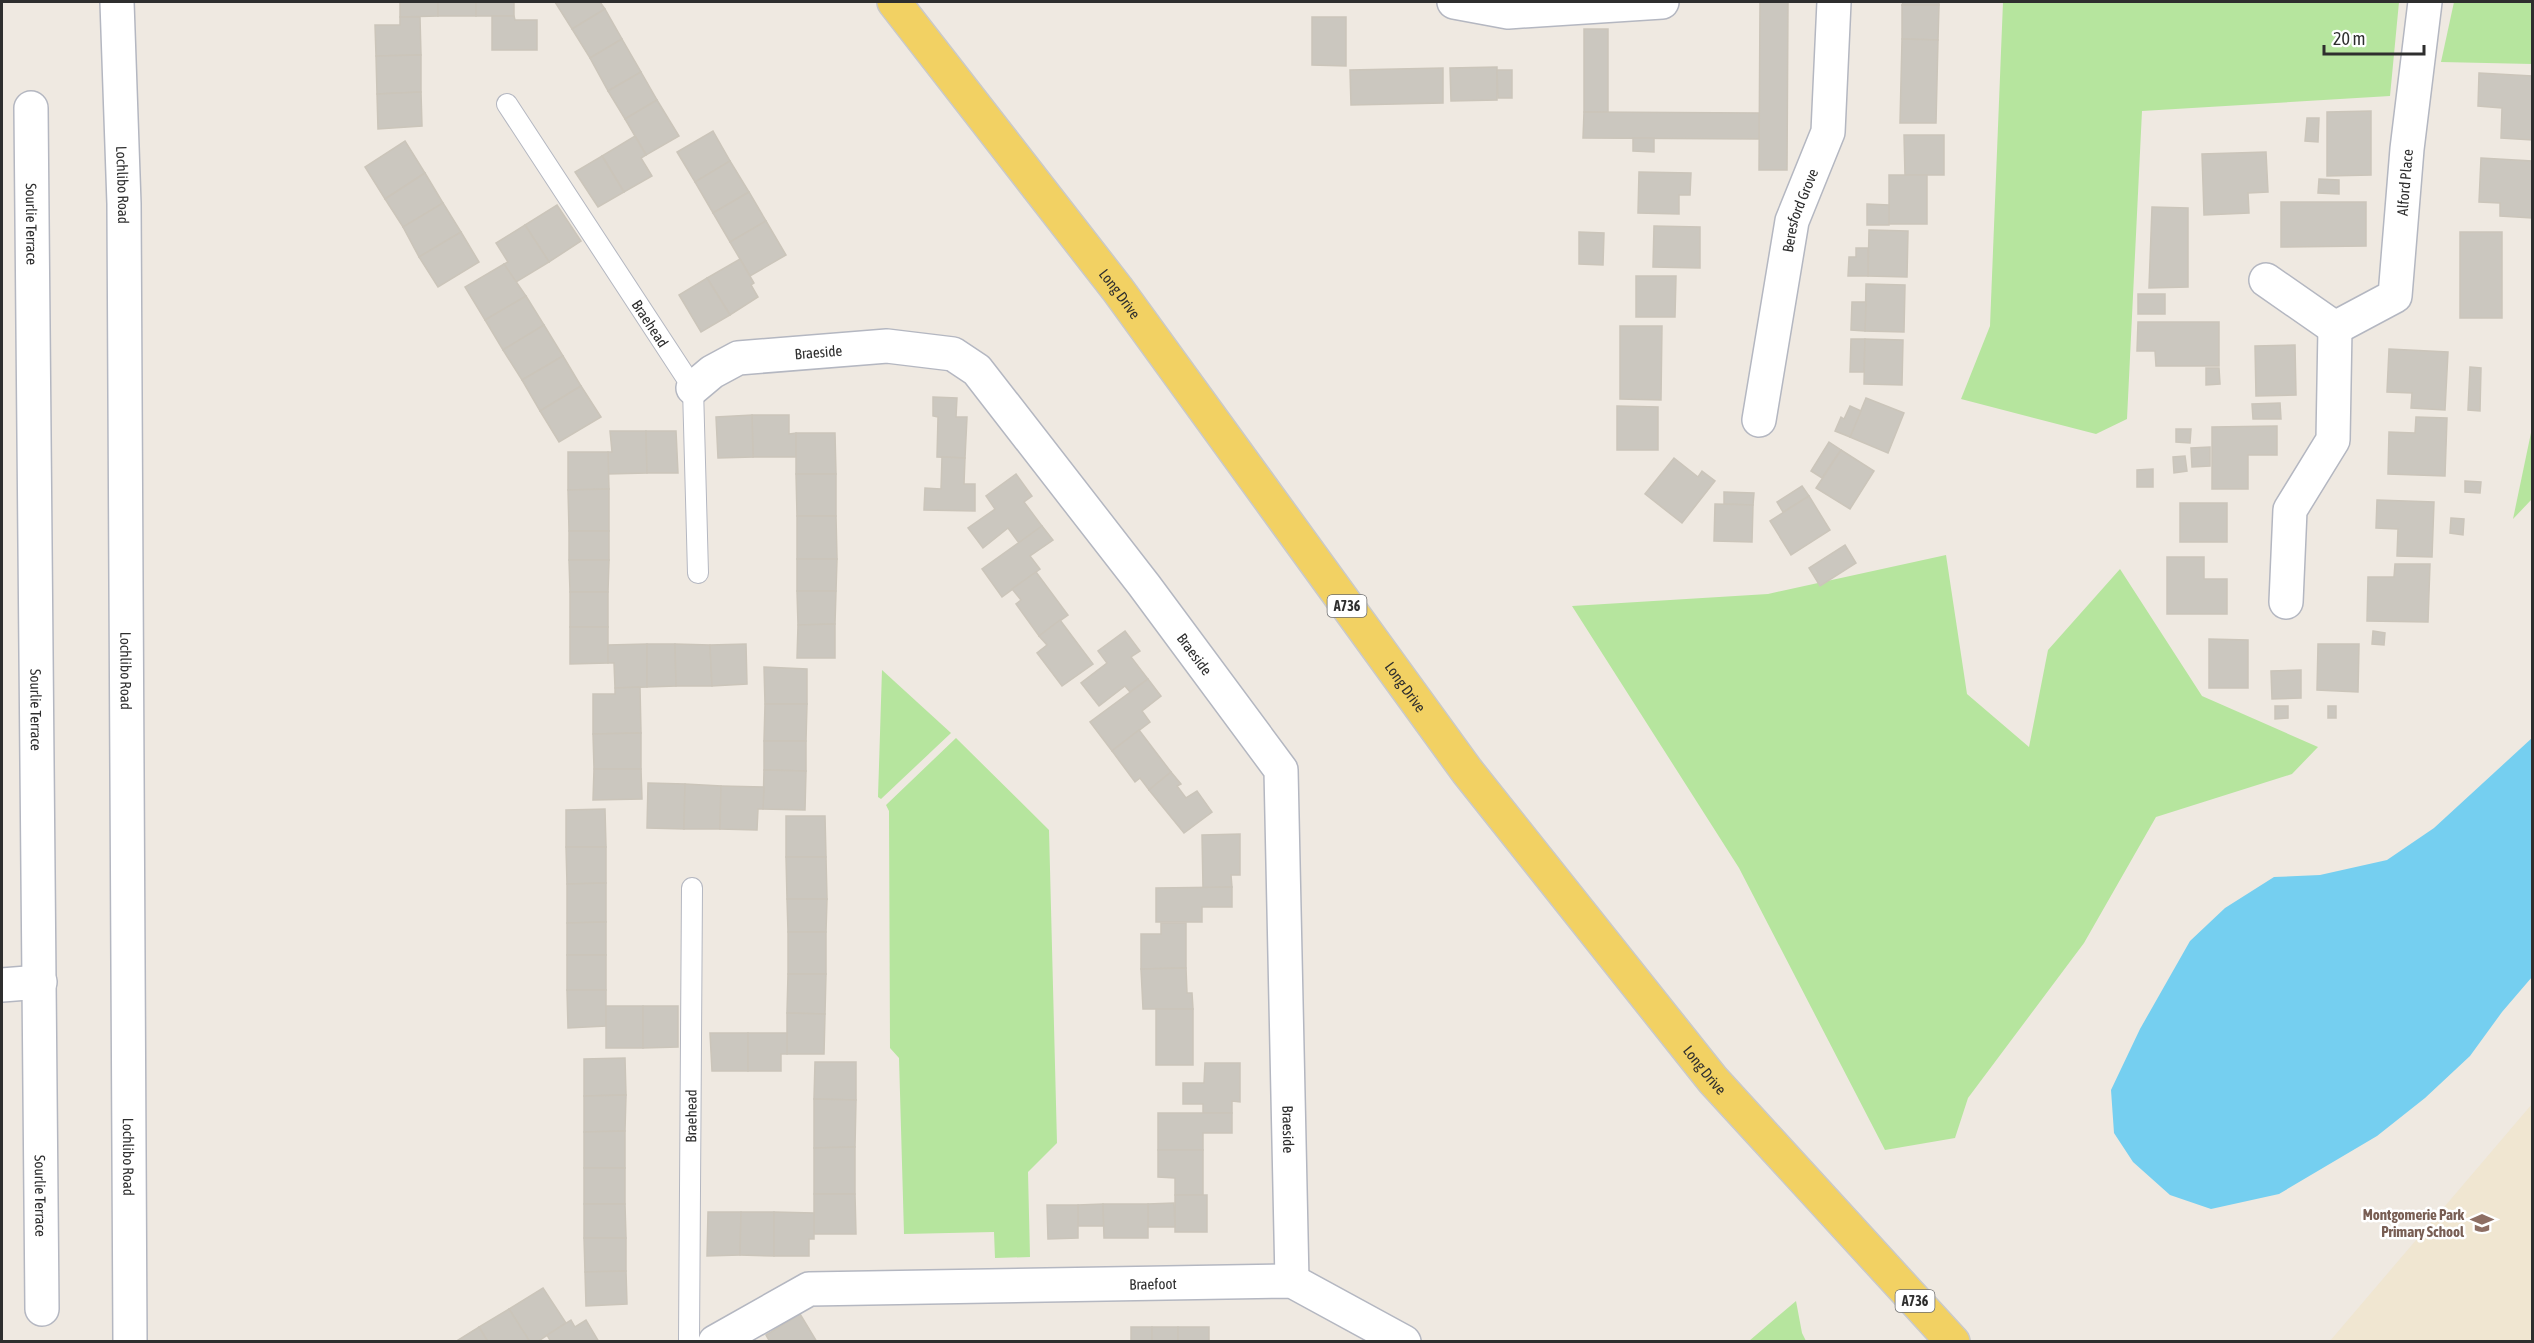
<svg xmlns="http://www.w3.org/2000/svg" width="2534" height="1343" font-family="'Asap Condensed',sans-serif">
	<style>
		.education { fill: #f0e6d1 }
		.green { fill: #b6e59e }
		.water { fill: #75cff0 }
		.building { fill: #cbc7bf; stroke: #cbc5ba; stroke-width: 1.5 }
		.lines { fill: none; stroke-linecap: round; stroke-linejoin: round }
		.lane-casing { stroke: #b4b7c1; stroke-width: 22 }
		.street-casing { stroke: #b4b7c1; stroke-width: 36 }
		.secondary-casing { stroke: #b4b7c1; stroke-width: 36 }
		.primary-casing { stroke: #c9c9c9; stroke-width: 36 }
		.lane { stroke: #fff; stroke-width: 20 }
		.street { stroke: #fff; stroke-width: 33 }
		.secondary { stroke: #fff; stroke-width: 33 }
		.primary { stroke: #f2d163; stroke-width: 33 }
		.labels { text-anchor: middle; dominant-baseline: central; stroke-width: 5; stroke-linejoin: round; paint-order: stroke }
		.shield { fill: #fff; stroke: #6d6d6d; stroke-width: 1.5 }
		.shield-label { font-size: 14px; font-weight: bold; fill: #2e2e2e }
		.street-label { font-size: 15px; fill: #2e2e2e; stroke: #fff }
		.education-label { font-size: 15px; font-weight: bold; fill: #785e54; stroke: #fff; text-anchor: end }
	</style>
	<rect width="100%" height="100%" fill="#efe9e1"/>
	<path class="education" d="M2532 1104V1341H2330Z"/>
	<g class="green">
		<path d="M2003 2H2399L2390 96 2142 111 2127 419 2096 434 1961 399 1990 326Z"/>
		<path d="M2454 2H2532V64L2441 62Z"/>
		<path d="M2532 428V499L2513 519Z"/>
		<path d="M1946 555 1967 694 2029 747 2048 650 2120 569 2202 696 2318 747 2292 774 2156 817 2084 943 1968 1098 1955 1138 1885 1150 1739 868 1572 606 1768 594Z"/>
		<path d="M882 670 951 733 881 799 878 797Z"/>
		<path d="M956 738 1049 830 1057 1143 1028 1172 1030 1257 995 1258 994 1232 904 1234 899 1058 890 1048 889 811 886 805Z"/>
		<path d="M1796 1301 1802 1333 1806 1341H1749Z"/>
	</g>
	<path class="water" d="M2532 738V977L2502 1012 2470 1056 2425 1098 2377 1136 2279 1194 2211 1209 2170 1195 2133 1162 2114 1133 2111 1090 2140 1029 2190 941 2225 908 2274 877 2320 875 2387 860 2434 828Z"/>
	<g class="building">
		<path d="M400 2H438V16L400 17Z"/>
		<rect x="438" y="2" width="38" height="14"/>
		<rect x="476" y="2" width="38" height="14"/>
		<path d="M555 2H600L605 9 572 29Z"/>
		<path d="M1760 2H1788L1787 170H1759Z"/>
		<path d="M1903 2H1939V5H1902Z"/>
		<path d="M1902 5H1939L1938 40 1902 39Z"/>
		<path d="M605 9 622 39 590 58 572 29Z"/>
		<path d="M492 16H514L515 20H537V50H492Z"/>
		<path d="M400 17H420L421 55 376 56 375 25H400Z"/>
		<path d="M1312 17H1346V66L1312 65Z"/>
		<rect x="1584" y="29" width="24" height="83"/>
		<path d="M622 39 641 72 608 91 590 58Z"/>
		<path d="M1902 39 1938 40 1936 123H1900Z"/>
		<path d="M421 55V92L377 94 376 56Z"/>
		<path d="M1497 67V100L1451 101 1450 68Z"/>
		<path d="M1443 68V103L1351 105 1350 70Z"/>
		<path d="M1497 70H1512V98H1498Z"/>
		<path d="M641 72 657 100 625 119 608 91Z"/>
		<path d="M2479 73 2532 76V140L2501 138 2502 108 2478 106Z"/>
		<path d="M421 92 422 126 378 129 377 94Z"/>
		<path d="M657 100 679 136 646 155 625 119Z"/>
		<path d="M2371 111V175L2327 176V112Z"/>
		<path d="M1584 112 1759 113V139L1583 138Z"/>
		<path d="M2307 118H2319L2318 142 2305 141Z"/>
		<path d="M713 131 730 161 695 182 677 152Z"/>
		<path d="M1904 135H1944V175H1905Z"/>
		<path d="M635 136 646 155 641 158 652 176 624 192 602 156Z"/>
		<path d="M1633 138H1654V152L1633 151Z"/>
		<path d="M405 141 425 173 385 199 365 167Z"/>
		<path d="M2266 152 2268 192 2248 193 2249 213 2204 215 2202 154Z"/>
		<path d="M602 156 624 192 598 207 575 172Z"/>
		<path d="M2481 158 2532 161V218L2500 216V203L2479 202Z"/>
		<path d="M730 161 749 192 713 213 695 182Z"/>
		<path d="M1639 172 1691 173 1690 195H1679V214L1638 213Z"/>
		<path d="M425 173 443 203 403 227 385 199Z"/>
		<rect x="1889" y="175" width="38" height="49"/>
		<path d="M2319 179 2339 180V194L2318 193Z"/>
		<path d="M749 192 766 221 730 242 713 213Z"/>
		<path d="M2281 202H2366V246L2281 247Z"/>
		<path d="M443 203 461 232 419 257 403 227Z"/>
		<path d="M1867 204 1889 205V225H1867Z"/>
		<path d="M557 205 581 241 549 262 525 225Z"/>
		<path d="M2152 207 2188 208V287L2149 288Z"/>
		<path d="M766 221 786 255 750 276 730 242Z"/>
		<path d="M525 225 549 262 516 282 504 264 508 262 496 243Z"/>
		<path d="M1654 226 1700 227V268L1653 267Z"/>
		<path d="M1869 230 1908 231 1907 277 1868 276Z"/>
		<path d="M461 232 479 262 438 287 419 257Z"/>
		<path d="M1579 232 1604 233 1603 265 1579 264Z"/>
		<rect x="2460" y="232" width="42" height="86"/>
		<path d="M1856 248H1868V276H1848L1849 257H1856Z"/>
		<path d="M740 259 754 283 751 285 758 297 730 315 707 278Z"/>
		<path d="M504 264 526 296 485 320 465 287Z"/>
		<path d="M1636 276H1676L1675 317H1636Z"/>
		<path d="M707 278 730 315 701 332 679 295Z"/>
		<path d="M1866 284 1905 285 1904 332 1865 331Z"/>
		<rect x="2138" y="294" width="27" height="20"/>
		<path d="M526 296 544 325 503 350 485 320Z"/>
		<path d="M1852 302H1866L1865 331 1851 330Z"/>
		<path d="M2138 322H2219V366H2156L2155 351H2137Z"/>
		<path d="M544 325 563 356 522 380 503 350Z"/>
		<path d="M1620 326H1662L1661 400 1620 399Z"/>
		<path d="M1851 339H1865L1864 372H1850Z"/>
		<path d="M1865 339 1903 340 1902 385 1864 384Z"/>
		<path d="M2295 345 2296 395 2256 396 2255 346Z"/>
		<path d="M2389 349 2448 352 2445 410 2411 408 2412 393 2387 392Z"/>
		<path d="M563 356 581 386 540 411 522 380Z"/>
		<path d="M2470 367 2481 368 2480 411 2468 410Z"/>
		<path d="M2206 368H2219L2220 384 2206 385Z"/>
		<path d="M581 386 601 417 559 442 540 411Z"/>
		<path d="M933 397 957 398 956 417H967L965 458 937 457 938 417 933 416Z"/>
		<path d="M1866 398 1904 413 1888 453 1850 437Z"/>
		<path d="M2280 403 2281 419H2253L2252 404Z"/>
		<path d="M1617 406 1658 407V450H1617Z"/>
		<path d="M1850 406 1861 411 1850 437 1835 431 1841 417 1844 419Z"/>
		<path d="M752 415H789V434L796 433V457H753Z"/>
		<path d="M752 415 753 457 718 458 716 417Z"/>
		<path d="M2416 417 2447 418 2445 476 2388 474 2389 432 2415 433Z"/>
		<path d="M2277 426V455H2248V489H2212V427Z"/>
		<path d="M2176 429H2191L2190 443 2176 442Z"/>
		<path d="M610 431H646L647 473 608 474V452H612Z"/>
		<path d="M646 431H676L678 473H647Z"/>
		<path d="M796 433H835L836 474H796Z"/>
		<path d="M1829 442 1841 450 1822 478 1811 471Z"/>
		<path d="M2210 447V466L2192 467 2191 448Z"/>
		<path d="M1841 450 1874 471 1850 509 1816 488Z"/>
		<path d="M568 452H608L609 489 568 490Z"/>
		<path d="M2185 456 2187 471 2174 473 2173 457Z"/>
		<path d="M942 457 965 458 964 484H975V511L924 510 925 488 941 489Z"/>
		<path d="M1674 458 1698 477 1702 471 1715 481 1682 523 1645 494Z"/>
		<path d="M2153 469V487H2137V470Z"/>
		<path d="M796 474H836V516H797Z"/>
		<path d="M1016 474 1032 496 1024 502 1042 526 1019 543 1008 528 983 548 968 528 995 509 986 496Z"/>
		<path d="M2465 481 2481 482 2480 493 2465 492Z"/>
		<path d="M1802 486 1809 496 1783 512 1777 502Z"/>
		<path d="M609 489V531H569L568 490Z"/>
		<path d="M1724 492 1754 493 1753 505 1724 504Z"/>
		<path d="M1809 496 1830 530 1791 555 1770 521Z"/>
		<path d="M2377 500 2434 502 2432 557 2397 556 2398 529 2376 528Z"/>
		<rect x="2180" y="503" width="47" height="39"/>
		<path d="M1715 504 1753 505 1752 542 1714 541Z"/>
		<path d="M797 516H836L837 559H797Z"/>
		<path d="M2451 518 2464 519 2463 535 2450 533Z"/>
		<path d="M1042 526 1053 540 1030 556 1040 569 1002 597 982 569Z"/>
		<rect x="569" y="531" width="40" height="29"/>
		<path d="M1845 545 1856 563 1820 586 1809 568Z"/>
		<path d="M2167 557H2204V579H2227V614H2167Z"/>
		<path d="M797 559H837L836 591H797Z"/>
		<path d="M569 560H609L608 592H570Z"/>
		<path d="M2395 564H2430L2428 622 2367 621 2368 577H2394Z"/>
		<path d="M1036 572 1068 615 1039 636 1016 604 1021 600 1012 589Z"/>
		<path d="M797 591H836L835 624 798 625Z"/>
		<rect x="570" y="592" width="38" height="35"/>
		<path d="M1060 620 1093 664 1062 686 1037 653 1047 645 1039 636Z"/>
		<path d="M835 624V658H797L798 625Z"/>
		<path d="M570 627H608V663L570 664Z"/>
		<path d="M1125 631 1140 651 1131 657 1148 679 1130 692 1125 686 1099 706 1081 683 1107 663 1098 651Z"/>
		<path d="M2373 631 2385 633 2384 645 2372 644Z"/>
		<path d="M2209 639 2248 640V688H2209Z"/>
		<path d="M647 644V687L615 688 614 663H608V645Z"/>
		<path d="M647 644H675L676 686 647 687Z"/>
		<path d="M675 644 710 645 712 686H676Z"/>
		<path d="M746 644 747 684 712 686 710 645Z"/>
		<path d="M2318 644H2359L2358 692 2317 690Z"/>
		<path d="M764 667 807 669V704H765Z"/>
		<path d="M2301 670V698L2272 699 2271 671Z"/>
		<path d="M1148 679 1161 696 1142 711 1150 722 1112 751 1090 722Z"/>
		<path d="M640 687 641 733 593 734V694H615V688Z"/>
		<path d="M765 704H807L806 741H764Z"/>
		<path d="M2275 706H2288V718L2275 719Z"/>
		<rect x="2328" y="706" width="8" height="12"/>
		<path d="M1139 730 1171 772 1149 790 1140 778 1135 782 1112 751Z"/>
		<path d="M641 733V769H594L593 734Z"/>
		<path d="M764 741H806V771L764 770Z"/>
		<path d="M594 769H641L642 799 593 800Z"/>
		<path d="M764 770 806 771 805 810 763 809Z"/>
		<path d="M1171 772 1181 784 1177 786 1186 798 1197 791 1212 812 1184 833 1149 790Z"/>
		<path d="M648 783 685 784 684 829 647 828Z"/>
		<path d="M685 784 721 786 720 829H684Z"/>
		<path d="M721 786 764 787 763 809H758L757 830 720 829Z"/>
		<path d="M605 809 606 847H566V810Z"/>
		<path d="M786 816H825L826 857H786Z"/>
		<path d="M1240 834V875H1231L1232 887 1203 888 1202 835Z"/>
		<path d="M566 847H606V883L567 884Z"/>
		<path d="M786 857H826L827 899H787Z"/>
		<path d="M606 883V922L567 923V884Z"/>
		<path d="M1232 887V907H1202V922H1156V888Z"/>
		<path d="M787 899H827L826 932H788Z"/>
		<path d="M606 922V955H567V923Z"/>
		<path d="M1161 923H1186V968L1141 969V934H1161Z"/>
		<rect x="788" y="932" width="38" height="42"/>
		<rect x="567" y="955" width="39" height="35"/>
		<path d="M1186 968 1187 993H1192L1193 1009H1143L1141 969Z"/>
		<path d="M788 974H826L825 1014 787 1013Z"/>
		<path d="M567 990H606V1026L568 1028Z"/>
		<rect x="606" y="1006" width="37" height="42"/>
		<path d="M643 1006H678V1047L643 1048Z"/>
		<rect x="1156" y="1009" width="37" height="56"/>
		<path d="M787 1013 825 1014 824 1054H787Z"/>
		<path d="M710 1033H748V1071H712Z"/>
		<path d="M748 1033H787V1054H781V1071H748Z"/>
		<path d="M625 1058 626 1095 584 1096V1059Z"/>
		<path d="M815 1062H856V1100L814 1099Z"/>
		<path d="M1205 1063H1240V1102L1232 1101V1113H1203V1104H1183V1083H1204Z"/>
		<path d="M626 1095 625 1131 584 1132V1096Z"/>
		<path d="M814 1099 856 1100 855 1147 814 1148Z"/>
		<path d="M1158 1113H1232V1133H1203V1150H1158Z"/>
		<path d="M625 1131V1168H584V1132Z"/>
		<path d="M855 1147V1194H814V1148Z"/>
		<path d="M1158 1150H1203V1195H1175V1178L1158 1177Z"/>
		<rect x="584" y="1168" width="41" height="36"/>
		<path d="M814 1194H855L856 1234H814Z"/>
		<rect x="1175" y="1195" width="32" height="37"/>
		<path d="M1174 1203 1175 1227H1148V1204Z"/>
		<path d="M584 1204H625L626 1238H584Z"/>
		<path d="M1103 1204 1104 1226H1078V1205Z"/>
		<path d="M1103 1204H1148V1238H1104Z"/>
		<path d="M1047 1205H1078V1238L1048 1239Z"/>
		<path d="M708 1212H741L740 1255 707 1256Z"/>
		<path d="M741 1212H774V1256L740 1255Z"/>
		<path d="M774 1212 814 1213V1239H809V1256H774Z"/>
		<path d="M584 1238H626V1271L585 1272Z"/>
		<path d="M626 1271 627 1304 586 1306 585 1272Z"/>
		<path d="M543 1288 566 1323 537 1342H530L509 1309Z"/>
		<path d="M509 1309 530 1342H488L479 1327Z"/>
		<path d="M800 1314 817 1342H770L766 1335Z"/>
		<path d="M571 1320 575 1327 586 1320 599 1342H551L547 1335Z"/>
		<path d="M479 1327 488 1342H455Z"/>
		<rect x="1131" y="1327" width="21" height="15"/>
		<rect x="1152" y="1327" width="26" height="15"/>
		<rect x="1178" y="1327" width="31" height="15"/>
	</g>
	<g class="lines">
		<g class="lane-casing">
			<g id="lane">
				<path id="s1" d="M507 104 693 388 698 573"/>
				<path id="s2" d="M689 1342 692 888"/>
			</g>
		</g>
		<g class="street-casing">
			<g id="street">
				<path d="M1454 2 1508 12 1662 2"/>
				<path id="s3" d="M31 108 42 1309"/>
				<path d="M2266 280 2335 328"/>
				<path id="s4" d="M2335 328 2395 296 2407 149 2425 2"/>
				<path id="s5" d="M693 388 712 372 738 358 887 346 953 354 977 370 1144 585 1281 770 1292 1281"/>
				<path id="s6" d="M1759 420 1792 221 1828 132 1834 2"/>
				<path d="M2286 602 2290 510 2333 440 2335 328"/>
				<path d="M2 985 40 982"/>
				<path id="s7" d="M715 1342 809 1289 1292 1281 1404 1342"/>
			</g>
		</g>
		<g class="secondary-casing">
			<g id="secondary">
				<path id="s8" d="M117 2 124 204 130 1342"/>
			</g>
		</g>
		<g class="primary-casing">
			<g id="primary">
				<path id="s9" d="M894 2 1118 290 1467 771 1713 1080 1953 1342"/>
			</g>
		</g>
		<use href="#lane" class="lane"/>
		<use href="#street" class="street"/>
		<use href="#secondary" class="secondary"/>
		<use href="#primary" class="primary"/>
	</g>
	<defs>
		<g id="school-bare" transform="scale(1.8)"><path d="M0-5L7-2L0 1L-7-2ZM-4 1L0 2.5L4 1V4Q0 6-4 4Z" fill="#8d6e63" stroke="#fff" stroke-width="2.5" paint-order="stroke"/></g>
	</defs>
	<g fill-rule="evenodd">
		<use href="#school-bare" x="2482" y="1223"/>
	</g>
	<g class="labels">
		<g class="shield">
			<rect x="1327.5" y="595" width="39" height="22" rx="4.5"/>
			<rect x="1895.5" y="1290" width="39" height="22" rx="4.5"/>
		</g>
		<g class="shield-label">
			<text x="1347" y="606">A736</text>
			<text x="1915" y="1301">A736</text>
		</g>
		<g class="street-label">
			<text stroke="none"><textPath href="#s4" startOffset="182">Alford Place</textPath></text>
			<text stroke="none"><textPath href="#s8" startOffset="183">Lochlibo Road</textPath></text>
			<text stroke="none"><textPath href="#s6" startOffset="214">Beresford Grove</textPath></text>
			<text stroke="none"><textPath href="#s3" startOffset="116">Sourlie Terrace</textPath></text>
			<text stroke="none"><textPath href="#s9" startOffset="369">Long Drive</textPath></text>
			<text stroke="none"><textPath href="#s1" startOffset="262">Braehead</textPath></text>
			<text stroke="none"><textPath href="#s5" startOffset="135">Braeside</textPath></text>
			<text stroke="none"><textPath href="#s5" startOffset="657">Braeside</textPath></text>
			<text stroke="none"><textPath href="#s8" startOffset="669">Lochlibo Road</textPath></text>
			<text stroke="none"><textPath href="#s9" startOffset="855">Long Drive</textPath></text>
			<text stroke="none"><textPath href="#s3" startOffset="602">Sourlie Terrace</textPath></text>
			<text stroke="none"><textPath href="#s9" startOffset="1341">Long Drive</textPath></text>
			<text stroke="none"><textPath href="#s2" startOffset="226">Braehead</textPath></text>
			<text stroke="none"><textPath href="#s5" startOffset="1161">Braeside</textPath></text>
			<text stroke="none"><textPath href="#s8" startOffset="1155">Lochlibo Road</textPath></text>
			<text stroke="none"><textPath href="#s3" startOffset="1088">Sourlie Terrace</textPath></text>
			<text stroke="none"><textPath href="#s7" startOffset="452">Braefoot</textPath></text>
		</g>
		<g class="education-label">
			<text x="2464" y="1214">Montgomerie Park<tspan x="2464" dy="17">Primary School</tspan></text>
		</g>
	</g>
	<rect width="2534" height="1343" fill="none" stroke="#2e2e2e" stroke-width="6"/>
	<path d="M2324 45v9h100v-9" fill="none" stroke="#2e2e2e" stroke-width="3"/>
	<text x="2333" y="45" font-size="18" fill="#2e2e2e" stroke="#ffffff" stroke-width="4.5" paint-order="stroke">20 m</text>
</svg>
